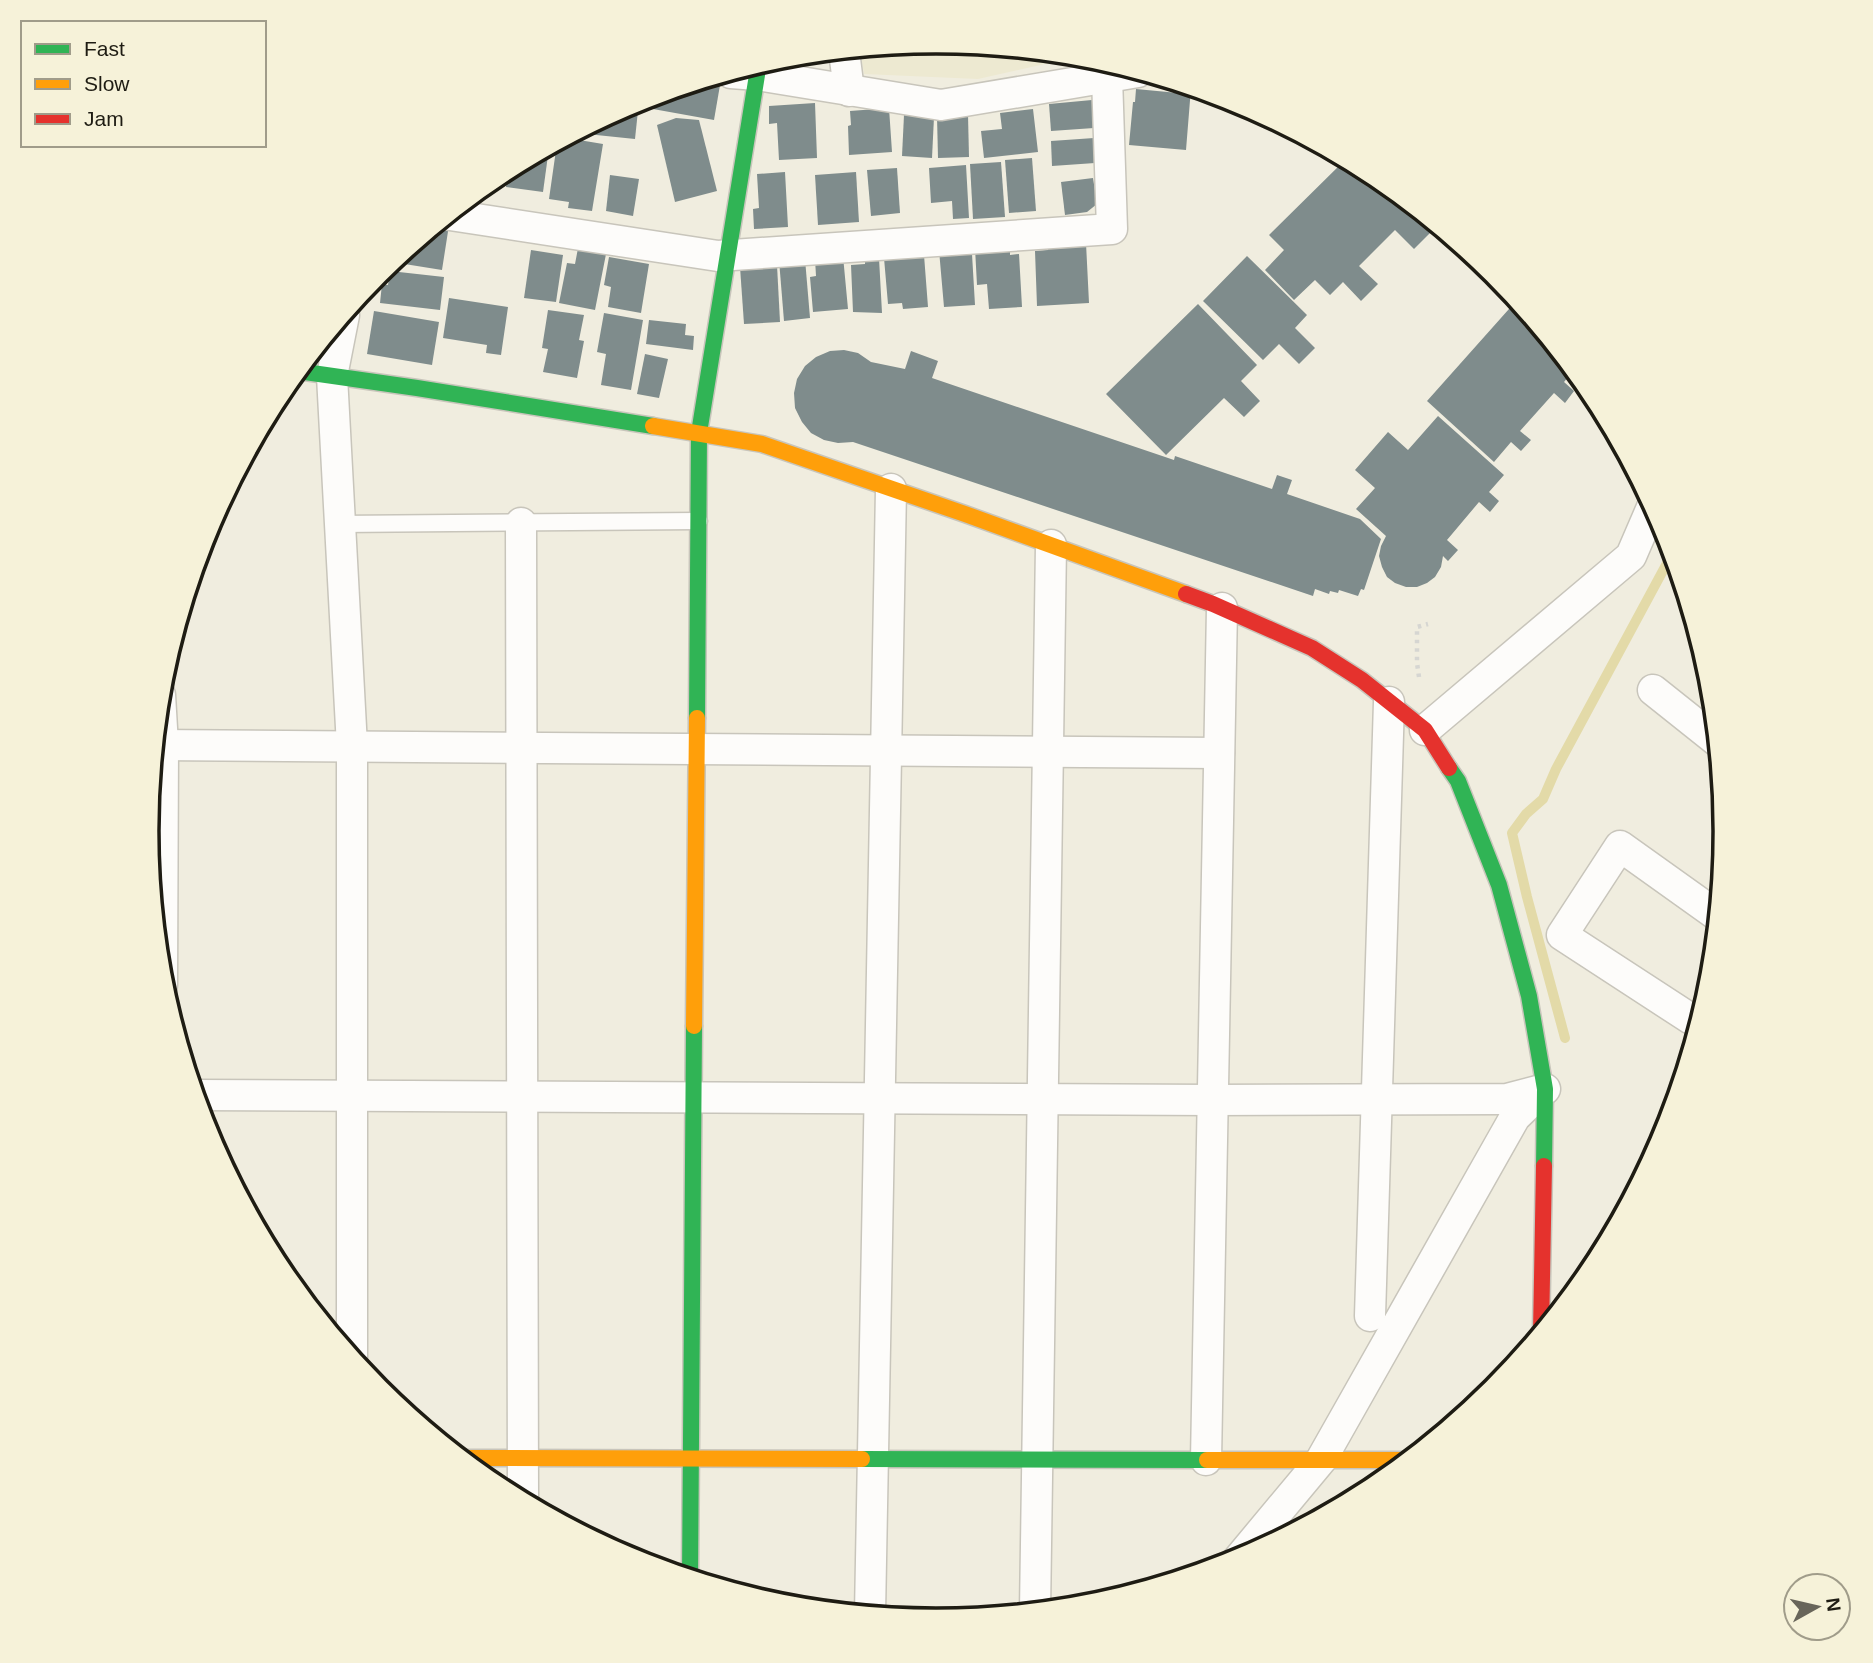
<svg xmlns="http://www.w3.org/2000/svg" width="1873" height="1663" font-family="Helvetica,sans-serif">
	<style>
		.built { fill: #ede9d1 }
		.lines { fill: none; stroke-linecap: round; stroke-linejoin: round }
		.stream { stroke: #e3daa8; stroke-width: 10 }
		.building { fill: #7f8c8c }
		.lane-casing { stroke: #c8c5bb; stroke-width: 19 }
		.street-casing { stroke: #c8c5bb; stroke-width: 33 }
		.fast-casing { stroke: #c8c5bb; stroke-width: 19 }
		.slow-casing { stroke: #c8c5bb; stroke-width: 19 }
		.jam-casing { stroke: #c8c5bb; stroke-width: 19 }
		.path { stroke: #d6d6d2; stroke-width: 4.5; stroke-dasharray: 3.5 5; stroke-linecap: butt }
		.lane { stroke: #fdfcfa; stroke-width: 16 }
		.street { stroke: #fdfcfa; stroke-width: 30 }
		.fast { stroke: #30b455; stroke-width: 16 }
		.slow { stroke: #ff9f0a; stroke-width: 16 }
		.jam { stroke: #e5322d; stroke-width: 16 }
		.rim { fill: none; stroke: #1e1c13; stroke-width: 3.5 }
	</style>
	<rect width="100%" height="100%" fill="#f0eddf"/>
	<path class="built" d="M937 42 1091 57 1095 58 1045 64 978 79 864 74 860 50Z"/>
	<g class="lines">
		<path class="stream" d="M1565 1038 1527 897 1512 833 1526 814 1543 799 1556 769 1673 552"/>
	</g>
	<g class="building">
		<path d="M701 82 720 85 714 120 653 109 655 96Z"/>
		<path d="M1178 84 1191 88 1186 150 1129 145 1133 102H1135L1136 89 1178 93Z"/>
		<path d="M1092 100 1094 128 1051 131 1049 104Z"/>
		<path d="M639 101 635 139 577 133 635 102Z"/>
		<path d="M815 103 817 158 779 160 777 123 769 124V106Z"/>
		<path d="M889 108 892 152 849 155 848 126 851 125 850 111Z"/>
		<path d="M1033 109 1038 152 984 158 981 131 1002 129 1000 113Z"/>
		<path d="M904 115 934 117 932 158 902 156Z"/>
		<path d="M968 115 969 157 938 158 937 116Z"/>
		<path d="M676 118 699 120 717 191 675 202 657 125Z"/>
		<path d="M567 138 603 144 592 211 568 208 569 202 549 199 557 143Z"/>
		<path d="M1094 138 1095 163 1052 166 1051 141Z"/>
		<path d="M549 148 543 192 506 187 508 170Z"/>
		<path d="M1032 158 1036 211 1009 213 1005 160Z"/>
		<path d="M1346 159 1375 175 1416 208 1411 213 1431 232 1414 249 1395 230 1359 266 1378 284 1361 301 1343 282 1330 295 1315 280 1294 300 1265 270 1284 250 1269 235Z"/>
		<path d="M1001 162 1005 217 973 219 970 164Z"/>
		<path d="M966 165 969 218 953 219 952 201 931 203 929 168Z"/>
		<path d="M897 168 900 213 871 216 867 170Z"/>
		<path d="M785 172 788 227 754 229 753 209 759 208 757 174Z"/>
		<path d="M856 172 859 222 818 225 815 175Z"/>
		<path d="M610 175 639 179 633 216 606 211Z"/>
		<path d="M1093 178 1097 204 1087 212 1065 215 1061 182Z"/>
		<path d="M439 223 449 225 442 270 392 262Z"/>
		<path d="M579 243 607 249 595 310 559 303 567 263 575 264Z"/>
		<path d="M1086 243 1089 303 1037 306 1035 251 1048 250V245Z"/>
		<path d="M1010 246V255L1019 254 1022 307 989 309 987 284 977 285 975 248Z"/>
		<path d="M964 248V255L972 254 975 305 944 307 939 250Z"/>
		<path d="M531 250 563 255 556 302 524 298Z"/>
		<path d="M924 255 928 307 903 309 902 303 888 304 884 258Z"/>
		<path d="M843 256 848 309 813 312 810 277 816 276 815 259Z"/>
		<path d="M1247 256 1307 315 1295 328 1315 348 1299 364 1279 344 1263 360 1203 301Z"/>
		<path d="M609 257 649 264 641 313 608 307 611 287 604 285Z"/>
		<path d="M865 258H879L882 313 853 312 851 265 865 264Z"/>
		<path d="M805 259 810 318 784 321 779 260Z"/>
		<path d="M777 265 780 322 744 324 740 267Z"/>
		<path d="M390 271 444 277 440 310 380 303 382 284 388 285Z"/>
		<path d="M449 298 508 307 501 355 486 353 487 345 443 338Z"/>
		<path d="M1517 300 1574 370 1564 382 1574 391 1565 403 1554 393 1520 431 1531 440 1521 451 1511 442 1494 462 1427 401Z"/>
		<path d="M1198 304 1257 365 1241 381 1260 401 1244 417 1224 398 1166 455 1106 394Z"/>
		<path d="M548 310 584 315 579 340 584 341 577 378 543 372 548 349 542 348Z"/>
		<path d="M374 311 439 322 432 365 367 354Z"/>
		<path d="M604 313 643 320 631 390 601 385 606 354 597 352Z"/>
		<path d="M649 320 686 324 685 335 694 336 693 350 646 344Z"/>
		<path d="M844 350 858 353 871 362 905 369 911 351 938 361 932 378 1174 460 1175 456 1272 489 1277 475 1292 480 1287 494 1360 519 1381 539 1364 590 1361 589 1358 596 1339 590 1338 593 1330 591 1329 594 1315 589 1313 596 853 442 838 443 824 440 811 433 802 422 795 408 794 393 797 379 805 366 816 357 830 351Z"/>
		<path d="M645 354 668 359 659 398 637 394Z"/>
		<path d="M1438 416 1504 475 1489 492 1499 501 1490 512 1479 502 1447 540 1458 550 1448 561 1443 556 1441 567 1435 577 1427 583 1417 587H1406L1395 583 1387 577 1382 567 1379 556 1381 546 1386 536 1356 509 1375 488 1355 470 1388 432 1408 450Z"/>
	</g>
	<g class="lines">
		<g class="lane-casing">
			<path id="lane" d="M340 524 699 521"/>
		</g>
		<g class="street-casing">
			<g id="street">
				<path d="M844 51 849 91"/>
				<path d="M731 73 757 75 941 105 1138 72"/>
				<path d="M450 215 718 256 1112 229 1107 77"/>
				<path d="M344 315 332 376 352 746V1357"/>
				<path d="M521 523 523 1501"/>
				<path d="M1653 690 1717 741"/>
				<path d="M160 695 163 745 162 985"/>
				<path d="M1425 730 1631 556 1653 505"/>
				<path d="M156 745 1219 753"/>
				<path d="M1701 1019H1691L1562 935 1620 846 1718 916"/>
				<path d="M195 1095 1213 1100 1507 1099 1545 1089"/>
				<path d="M1370 1316 1389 702"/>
				<path d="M1206 1460 1222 608"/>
				<path d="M1236 1562 1321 1460 1515 1117 1542 1091"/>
				<path d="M1035 1611 1051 545"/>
				<path d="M870 1614 891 489"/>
			</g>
		</g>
		<g class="fast-casing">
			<g id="fast">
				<path d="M298 371 417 388 653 426"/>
				<path d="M697 718 699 433 757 75"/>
				<path d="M1449 768 1458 781 1499 885 1529 996 1545 1089 1544 1166"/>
				<path d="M862 1459 1207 1460"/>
				<path d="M690 1578 694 1026"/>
			</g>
		</g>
		<g class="slow-casing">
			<g id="slow">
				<path d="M653 426 762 444 965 514 1186 594"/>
				<path d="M694 1026 697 718"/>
				<path d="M462 1458 862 1459"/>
				<path d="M1207 1460H1409"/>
			</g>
		</g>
		<g class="jam-casing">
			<g id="jam">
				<path d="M1186 594 1213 604 1312 648 1362 680 1425 730 1449 768"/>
				<path d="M1541 1333 1544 1166"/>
			</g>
		</g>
		<path class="path" d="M1419 677 1417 663V627L1428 624"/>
		<use href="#lane" class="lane"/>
		<use href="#street" class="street"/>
		<use href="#fast" class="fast"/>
		<use href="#slow" class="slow"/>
		<use href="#jam" class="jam"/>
	</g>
	<path d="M0 0H1873V1663H0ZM159 831a777 777 0 1 1 1554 0a777 777 0 1 1-1554 0Z" fill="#f6f2d9" fill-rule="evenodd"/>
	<path class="rim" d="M159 831a777 777 0 1 1 1554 0a777 777 0 1 1-1554 0Z"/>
	<rect x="21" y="21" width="245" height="126" fill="#f6f2d9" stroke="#a09c8a" stroke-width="2"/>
	<rect x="35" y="44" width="35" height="10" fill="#30b455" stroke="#a09c8a" stroke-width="2"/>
	<text x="84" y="56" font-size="21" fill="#1e1c13">Fast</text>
	<rect x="35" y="79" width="35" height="10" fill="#ff9f0a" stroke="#a09c8a" stroke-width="2"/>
	<text x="84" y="91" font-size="21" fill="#1e1c13">Slow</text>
	<rect x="35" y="114" width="35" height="10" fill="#e5322d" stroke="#a09c8a" stroke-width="2"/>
	<text x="84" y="126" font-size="21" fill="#1e1c13">Jam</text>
	<g transform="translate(1817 1607) rotate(82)"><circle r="33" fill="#f6f2d9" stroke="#a09c8a" stroke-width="2"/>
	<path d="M0-5L12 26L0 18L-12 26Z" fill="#68655a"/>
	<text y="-10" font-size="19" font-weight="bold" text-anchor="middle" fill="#1e1c13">N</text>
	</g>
</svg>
